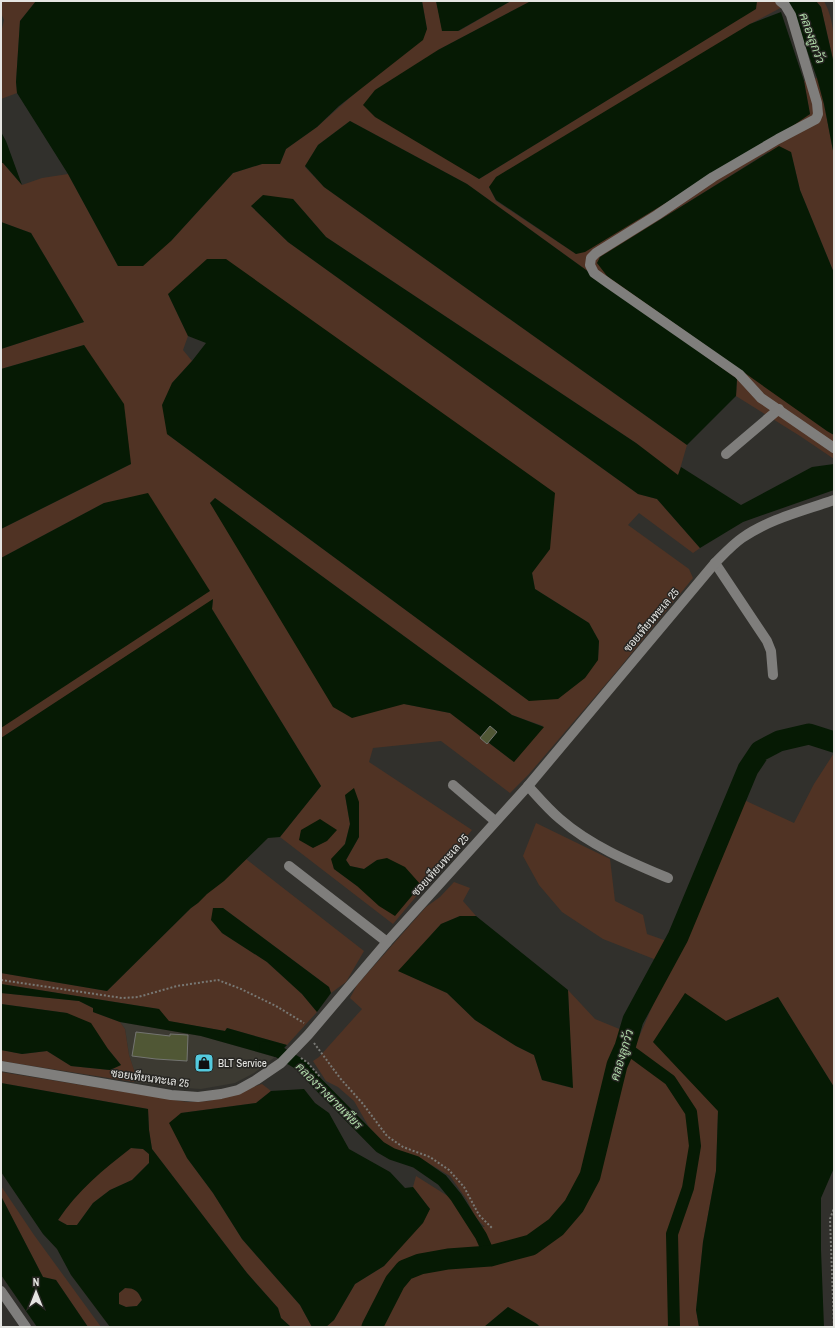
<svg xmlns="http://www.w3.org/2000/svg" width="835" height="1328" font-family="'Archivo Narrow',Sarabun,sans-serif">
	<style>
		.built { fill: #3c3a32 }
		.green { fill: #503324; fill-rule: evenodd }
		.water { fill: #061a04; fill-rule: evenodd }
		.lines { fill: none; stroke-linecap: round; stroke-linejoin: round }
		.canal { stroke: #061a04; stroke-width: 12 }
		.river { stroke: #061a04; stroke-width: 21 }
		.building { fill: #505735; stroke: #747571 }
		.path { stroke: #787874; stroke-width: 2; stroke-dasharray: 2 2; stroke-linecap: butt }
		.minor { stroke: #7f7e7c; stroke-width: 10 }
		.labels { text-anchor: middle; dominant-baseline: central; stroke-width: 3; stroke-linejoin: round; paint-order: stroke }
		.street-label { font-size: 11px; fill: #e5e5e2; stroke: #272623 }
		.poi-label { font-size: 11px; fill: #e5e5e2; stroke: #272623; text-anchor: start }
		.water-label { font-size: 12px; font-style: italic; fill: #b3deac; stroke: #272623 }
	</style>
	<rect width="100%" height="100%" fill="#31302c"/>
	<path class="built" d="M120 1022 201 1036 275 1057 254 1073 235 1083 201 1089 172 1087 134 1082 136 1076 129 1055 125 1029Z"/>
	<g class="green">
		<path d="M1 1H36L20 21 16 82 17 93 1 99V33L4 20 1 13Z"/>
		<path d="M422 1H436L443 31H459L511 1H531L438 50 479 179 755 9 757 1H787L788 4 750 24 489 187 496 201 576 254 810 114 804 81 817 78 824 104 834 156V273L800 190 791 152H768L601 257 597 263 827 431 834 435V459L800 436 736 396 737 379 467 184 350 121 318 145 305 167 324 187 687 445 678 476 636 443 326 237 293 199 251 206 288 242 638 494 657 499 700 548 693 553 639 513 628 525 689 569 693 578 617 671 529 774 510 793 441 741 373 748 369 762 472 830 393 924 280 837 321 786 212 609 213 600 1 738V722L104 503 1 558V529L131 464 84 345 1 369V349L84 322 31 233 1 222V163H3L22 185 42 178 68 174 118 266 171 241 233 173 262 164H280L286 149 317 127 427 29ZM168 294 550 549 532 572 535 589 589 623 599 641 598 660 529 701 167 434 172 383 192 361 183 350 188 336ZM215 498 512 715 543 726 514 762 450 713 404 704 210 503ZM345 795 359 837 346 860 350 866 364 869 377 860 357 886 334 869 332 859 345 844 350 824Z"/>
		<path d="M816 1H824C835 21 834 42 834 64L821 7Z"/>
		<path d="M834 753V1087L778 997 726 1021 692 1082 718 1111 716 1171 703 1242 696 1310 699 1327H540L537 1324 508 1307 484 1327H326L334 1320 355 1284 384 1266 430 1209 413 1187 416 1176 454 1200 469 1226 485 1227 475 1217 467 1200 450 1176 418 1157 388 1147 369 1127 354 1101 338 1087 326 1081 313 1061 319 1057 362 1009 350 998 357 985 426 907 440 897 454 882 470 888 463 901 476 916H460L441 924 399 971 447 993 475 1020 516 1046 534 1055 542 1080 572 1088 568 990 595 1019 639 1037 662 984 654 959 603 939 562 912 539 885 523 856 536 823 610 859 615 901 643 915 647 934 678 945 742 799 794 823 814 784Z"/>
		<path d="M246 859 364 951 346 982 331 993 329 987 223 908H213L222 933 267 962 302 994 317 1012 287 1045 227 1028 225 1031 168 1021 159 1009 1 984V973L107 991 191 908C197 904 202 898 207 893 220 882 233 871 246 859Z"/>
		<path d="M1 993 79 1001 93 1008V1012L120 1022 125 1029 129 1055 136 1076 134 1082 1 1061V1050L22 1054 47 1051 71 1066 110 1070 121 1065 108 1049 67 1013 1 1004Z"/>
		<path d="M1 1072 187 1102 209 1101 262 1084 271 1091 256 1103 181 1113 187 1158 213 1193 242 1239 300 1305 312 1327H291L281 1318 278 1308 247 1273 152 1149 149 1130 148 1109 1 1083Z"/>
		<path d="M131 1148 143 1149 149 1154V1163L132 1180 110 1190 93 1203 77 1225H67L58 1220 70 1203 97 1174Z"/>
		<path d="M1 1186 34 1235 101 1327H88L56 1280 43 1277 1 1196Z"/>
		<path d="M125 1288C135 1288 138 1291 142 1300L137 1306 126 1307 119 1304V1293Z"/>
	</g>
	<g class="water">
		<path d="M36 1H422L427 29 423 40 339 106 317 127 286 149 280 164H262L233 173 171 241 143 266H118L68 174 17 93 16 82 20 21Z"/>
		<path d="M436 1H511L458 31H442Z"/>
		<path d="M531 1H757L756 9 479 179 375 117 363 105 375 90 438 50Z"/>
		<path d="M787 1H816L821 7 834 64V156L824 104 817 78 793 12Z"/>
		<path d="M781 12 804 81 810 114 794 125 585 252 576 254 496 200 489 187 496 177 750 24Z"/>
		<path d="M350 121 467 184 737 379 736 396 687 445 324 187 305 166 318 145Z"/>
		<path d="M1 132 6 141 22 185 3 163H1Z"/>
		<path d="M779 146 791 152 800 190 834 273V435L827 431 607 276 597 263 600 257Z"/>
		<path d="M263 195 293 199 326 237 636 443 678 475 681 467 741 505 812 467 834 464V490L743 522 700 548 657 499 638 494 288 242 251 206Z"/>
		<path d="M1 222 31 233 84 322 1 349Z"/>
		<path d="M207 259H226L555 493 550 549 532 573 535 589 589 623 599 641 598 660 585 678 558 699 529 701 167 434 162 405 172 383 192 361 206 343 188 336 168 294Z"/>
		<path d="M84 345 124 404 131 464 1 529V369Z"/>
		<path d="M148 493 210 591 1 728V558L104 503Z"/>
		<path d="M215 498 512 715 544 727 514 762 450 713 404 704 352 718 333 707 210 503Z"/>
		<path d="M213 599 212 609 321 786 280 837 268 838 224 881 207 894 198 903 191 908 107 991 1 973V738Z"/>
		<path d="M354 788 359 802V837L346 860 350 866 364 869 377 860 387 858 405 867 421 885 395 916 379 906 357 886 334 869 331 859 345 844 350 824 345 795Z"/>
		<path d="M320 819 337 830 327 841 313 848 299 840 301 830Z"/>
		<path d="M213 908H223L329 987 331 993 317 1012 302 994 267 962 222 933 211 920Z"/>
		<path d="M460 916H476L568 990 573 1088 542 1080 534 1055 516 1046 475 1020 447 993 398 971 441 924Z"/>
		<path d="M1 984 159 1009 169 1021 225 1031 227 1028 287 1045 275 1057 201 1036 120 1022 93 1012V1008L79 1001 1 993Z"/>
		<path d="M685 993 726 1021 778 997 834 1087V1168L821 1198V1250L824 1327H699L696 1310 703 1242 716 1171 718 1111 653 1042Z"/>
		<path d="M1 1004 67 1013 91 1023 108 1049 121 1065 110 1070 71 1066 47 1051 22 1054 1 1050Z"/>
		<path d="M1 1083 148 1109 149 1130 152 1149 247 1273 278 1308 281 1318 291 1327H110L71 1275 57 1249 43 1234 1 1172ZM131 1148 143 1149 149 1154V1163L132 1180 110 1190 93 1203 77 1225H67L58 1220C77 1191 104 1169 131 1148ZM125 1288C135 1288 138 1291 142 1300L137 1306 126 1307 119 1304V1293Z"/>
		<path d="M304 1089 315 1103 329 1113 349 1149 390 1172 405 1188 413 1187 430 1209 423 1223 384 1266 355 1284 334 1320 326 1327H312L300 1305 242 1239 213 1193 187 1158 169 1123 181 1113 256 1103 271 1091Z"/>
		<path d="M1 1196 43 1277 56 1280 88 1327H37L1 1275Z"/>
		<path d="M508 1307 537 1324 540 1327H484Z"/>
	</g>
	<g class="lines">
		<g class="canal">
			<path d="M265 1047 274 1049 301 1065 317 1083 380 1147 392 1154 416 1162 442 1180 456 1197 481 1236 490 1256"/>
			<path d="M625 1047 670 1080 691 1112 695 1146 688 1188 672 1234 674 1327"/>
		</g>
		<path class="river" d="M372 1327 395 1282 405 1270 420 1264 448 1259 490 1256 531 1245 556 1227 574 1206 590 1176 617 1065 625 1047 633 1020 678 937 748 769 760 751 779 741 809 734 834 742"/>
	</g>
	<g class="building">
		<path d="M490 726 497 732 487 744 480 738Z"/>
		<path d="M136 1032 170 1036V1034L188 1035 187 1061 156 1059 132 1056Z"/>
		<path d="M199 1055H210L209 1071H198Z"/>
	</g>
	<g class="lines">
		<g class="path">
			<path d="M1 980 122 998 138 997 177 986 218 980 241 989 276 1006 304 1023"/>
			<path d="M314 1043 340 1078 363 1104 387 1136 403 1147 430 1157 449 1170 464 1187 479 1215 492 1228"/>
			<path d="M301 1058 308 1063 320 1077"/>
			<path d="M834 1327 830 1219 834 1208"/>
		</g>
		<g class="minor">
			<path d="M780 1 785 5 791 15 817 103 818 114 816 119 778 139 713 177 657 215 596 253 591 258 590 265 594 273 608 283 739 374 761 398 834 448"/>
			<path d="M726 454 779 409"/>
			<path d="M715 563 767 641 771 651 773 675"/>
			<path d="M453 785 495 821"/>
			<path d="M528 786C538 797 548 809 560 819 591 846 630 862 668 878"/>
			<path d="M289 866 387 942"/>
			<path d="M1 1066 171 1095 198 1097 221 1094 238 1090 256 1080 281 1063 308 1035 387 942 528 786 715 563C724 554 732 545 742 538 769 519 803 511 834 500"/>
			<path d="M1 1291 26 1327"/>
		</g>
	</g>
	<defs>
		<g id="shop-square" transform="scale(1)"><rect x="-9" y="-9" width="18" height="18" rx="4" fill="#54cade" stroke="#272623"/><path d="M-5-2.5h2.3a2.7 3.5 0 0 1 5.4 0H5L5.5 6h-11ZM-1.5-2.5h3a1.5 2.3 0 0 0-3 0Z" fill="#111"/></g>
	</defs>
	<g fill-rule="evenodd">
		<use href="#shop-square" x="204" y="1063"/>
	</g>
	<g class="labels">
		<g class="street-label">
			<text transform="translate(651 620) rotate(-50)">ซอยเทียนทะเล 25</text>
			<text transform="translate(440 865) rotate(-48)">ซอยเทียนทะเล 25</text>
			<text transform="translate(150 1078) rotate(8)">ซอยเทียนทะเล 25</text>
		</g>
		<g class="poi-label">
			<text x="218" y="1063">BLT Service</text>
		</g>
		<g class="water-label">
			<text transform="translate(812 38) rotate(70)">คลองลูกวัว</text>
			<text transform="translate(622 1055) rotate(-73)">คลองลูกวัว</text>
			<text transform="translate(329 1096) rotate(45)">คลองรางยายเพียร</text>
		</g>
	</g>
	<rect width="835" height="1328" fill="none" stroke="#e5e5e2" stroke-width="4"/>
	<g transform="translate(36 1292)" stroke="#272623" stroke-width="3" paint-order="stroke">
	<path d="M0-3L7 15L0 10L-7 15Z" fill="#e5e5e2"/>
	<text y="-6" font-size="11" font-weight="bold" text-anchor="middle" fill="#e5e5e2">N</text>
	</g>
</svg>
